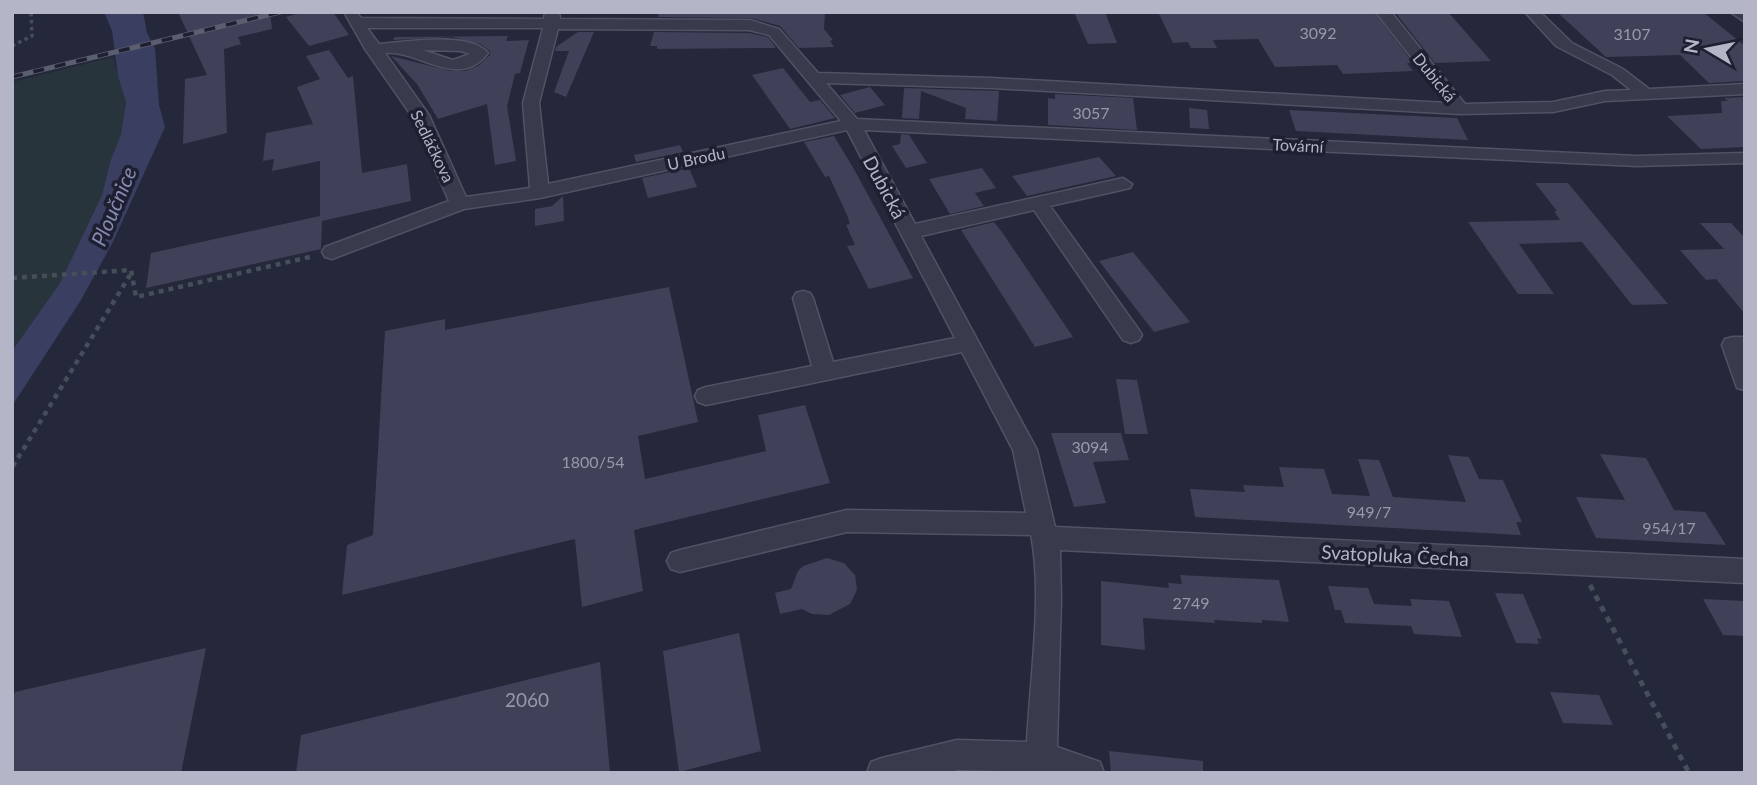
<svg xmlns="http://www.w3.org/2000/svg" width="1757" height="785" font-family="Lato,sans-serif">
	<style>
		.green { fill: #28343c }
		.water { fill: #3a3e60 }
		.building { fill: #404158 }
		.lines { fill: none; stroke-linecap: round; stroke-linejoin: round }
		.minor-casing { stroke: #515263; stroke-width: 3 }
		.path-far2 { stroke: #454f59; stroke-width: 3.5; stroke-dasharray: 3.5 3.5; stroke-linecap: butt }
		.path-far1 { stroke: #454f59; stroke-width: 4.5; stroke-dasharray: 5 5; stroke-linecap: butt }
		.path { stroke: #454f59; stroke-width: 5; stroke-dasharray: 6 6; stroke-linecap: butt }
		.minor { fill: #393a4b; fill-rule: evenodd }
		.rail-casing { stroke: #5b5d71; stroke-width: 5 }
		.rail { stroke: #1e1f30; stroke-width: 3.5; stroke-dasharray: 11; stroke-linecap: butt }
		.labels { text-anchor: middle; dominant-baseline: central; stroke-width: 7; stroke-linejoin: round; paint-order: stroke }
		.number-label { font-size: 16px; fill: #9798aa }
		.far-street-label { font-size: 16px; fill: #b4b5c6; stroke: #1e1f30 }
		.street-label { font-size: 19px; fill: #b4b5c6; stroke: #1e1f30 }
		.near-number-label { font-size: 19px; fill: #9798aa }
		.water-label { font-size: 21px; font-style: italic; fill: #868ab0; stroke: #1e1f30 }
	</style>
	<rect width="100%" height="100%" fill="#25273a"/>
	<path class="green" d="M113 57 126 102 121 134 110 162 102 195 60 283 12 351V82Z"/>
	<path class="water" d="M104 12H143L147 33 155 48 159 105 165 127 113 242 81 300 12 406V351L60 283 102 195 110 162 121 134 126 102 118 76 112 31Z"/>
	<g class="building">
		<path d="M178 12H270L272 29 238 37 241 44 224 49 227 133 183 144 185 79 207 75Z"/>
		<path d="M303 12H333L349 35 309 46 286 17Z"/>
		<path d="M659 12H825L824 29 833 40 830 41 834 47 799 48 780 26 751 18 658 17Z"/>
		<path d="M1074 12H1105L1117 43 1088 44Z"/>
		<path d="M1158 12H1374L1413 63H1407L1413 71 1343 74 1337 65 1275 67 1258 39 1213 40 1217 48H1191L1188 42 1173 43Z"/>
		<path d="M1395 12H1448L1491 61 1435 63Z"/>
		<path d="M1557 12H1703L1745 46V81L1709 83 1680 55 1606 57Z"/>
		<path d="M578 32H594L566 97 554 92 569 51H555L556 47Z"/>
		<path d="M654 32 749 33 768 37 776 48 657 49V46H650Z"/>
		<path d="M508 36 506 41 529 40 520 73 515 74 507 106 516 161 495 165 487 104 438 119 417 84 391 56 451 71H465L478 66 490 55V51L480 44 452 37 393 40 395 37Z"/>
		<path d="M329 50 348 78 353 76 362 173 407 164 411 201 322 221 321 249 146 288 151 253 320 216V161L272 171 274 159 263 161 266 133 313 124 297 87 320 79 306 56Z"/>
		<path d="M783 68 810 102 820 100 835 118 790 129 752 75Z"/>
		<path d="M870 87 885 105 855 113 840 95Z"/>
		<path d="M904 88 999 91 997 121 965 119 966 108 921 91 919 119 902 118Z"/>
		<path d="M1055 94 1133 98 1137 130 1048 125V98L1055 99Z"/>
		<path d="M1745 97V147L1701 149 1667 116 1722 113 1721 101H1728L1724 98Z"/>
		<path d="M1189 108 1207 110 1209 129 1190 128Z"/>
		<path d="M1289 110 1457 118 1468 140 1296 131Z"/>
		<path d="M901 134 909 135 927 163 906 168 892 146 900 144Z"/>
		<path d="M834 136 855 171 913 278 869 289 847 246 855 245 846 225 850 224 847 215 829 176 825 177 804 142Z"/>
		<path d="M680 145 683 152 636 162 634 155Z"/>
		<path d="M1099 157 1116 176 1027 196 1012 176Z"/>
		<path d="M689 168 697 187 648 198 642 178Z"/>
		<path d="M982 168 996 188 975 193 984 206 950 214 929 179Z"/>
		<path d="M1535 183H1568L1668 304 1632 305 1582 242 1519 244 1554 294H1518L1468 222 1560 220 1554 211H1557Z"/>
		<path d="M563 196 564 221 535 226V209L552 206Z"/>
		<path d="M994 222 1002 232 1073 337 1035 347 961 230Z"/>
		<path d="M1700 223H1731L1745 238V314L1716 279 1706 280 1680 250 1724 249Z"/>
		<path d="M1133 252 1190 322 1154 332 1099 261Z"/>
		<path d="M669 287 698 422 638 436 645 479 766 451 758 415 805 405 830 483 634 530 643 591 582 607 575 539 342 595 347 545 373 535 385 331 445 319V330Z"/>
		<path d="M1116 379 1137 380 1148 434H1125Z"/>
		<path d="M1051 433H1121L1129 460 1093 462 1106 503 1074 507Z"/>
		<path d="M1600 454 1646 458 1674 510 1705 512 1726 545 1596 538 1576 497 1625 500Z"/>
		<path d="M1448 455 1469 457 1479 479 1503 480 1522 522H1516L1521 535 1195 517 1190 489 1245 492 1243 485 1284 487 1279 467 1324 469 1332 494 1370 496 1358 459 1379 460 1393 497 1466 502Z"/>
		<path d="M827 558 844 563 855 575 857 590 850 604 829 615 812 614 802 609 780 614 775 593 791 589 798 571 803 566Z"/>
		<path d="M1180 575 1279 580 1289 622 1262 620V623L1214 620 1215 623 1143 618 1145 650 1101 645V581L1169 588 1168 583 1182 584Z"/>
		<path d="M1328 586 1368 588 1374 604 1412 606 1410 599 1449 601 1462 637 1414 634 1411 626 1345 623 1341 610H1335Z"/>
		<path d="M1495 593 1523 594 1542 639 1537 638 1539 644 1516 643Z"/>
		<path d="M1703 599 1745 601V636L1723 635Z"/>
		<path d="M739 633 761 751 679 772 663 651Z"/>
		<path d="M206 648 181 773H12V702L15 692Z"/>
		<path d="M600 662 610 773H296L301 735Z"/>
		<path d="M1550 692 1599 695 1613 725 1563 723Z"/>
		<path d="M1109 751 1203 761V773H1111Z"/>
	</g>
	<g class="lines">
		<g class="minor-casing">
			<g id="minor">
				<path d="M344 12H356L361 18 544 19 545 12H559L560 19 750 20 779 29 818 73 992 78 1447 103 1376 12H1391L1465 104 1553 102 1605 91 1631 90 1612 75 1556 46 1525 12H1540L1572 43 1623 69 1649 89 1745 84V94L1605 101 1553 112 1460 114 992 88 826 83 857 119 1637 156 1745 153V163L1637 166 864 130 915 224 1123 178 1132 184 1130 188 1050 206 1139 330 1142 335 1139 340 1131 343 1123 340 1034 210 921 236 1037 450 1055 527 1745 559V583L1060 550 1061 599 1057 747 1100 762 1104 773 957 770 946 773H867L871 762 882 758 957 740 1027 742C1030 680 1043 593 1031 535L847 532 680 572 671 569 667 561 671 553 680 550 847 510 1026 513 1013 450 962 352 706 405 698 402 695 396 698 390 706 387 812 366 793 298 796 293 803 291 810 293 813 298 833 362 955 338 847 130 540 198 464 209 332 259 325 257 322 252 325 247 449 201 411 115 365 49ZM367 28H543L523 103 530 188 466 197 429 115 385 53C419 50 459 91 488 53 469 31 406 42 379 44ZM558 29 749 30 769 35 841 121 548 184 539 103ZM422 50 461 51 470 54 453 60Z"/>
				<path d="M1730 12H1745V22Z"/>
				<path d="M1733 337H1745V390L1737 388 1722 345 1725 339Z"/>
			</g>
		</g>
		<path class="path-far2" d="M12 46 32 36 31 12"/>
		<g class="path-far1">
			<path d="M12 278 131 270 136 297 314 256"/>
			<path d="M18 458 130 275"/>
		</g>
		<g class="path">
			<path d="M12 467 19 456"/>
			<path d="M1590 585 1689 773"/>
		</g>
		<use href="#minor" class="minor"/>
		<g class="rail-casing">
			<path id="rail" d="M12 77 280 12"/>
		</g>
		<use href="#rail" class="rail"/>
	</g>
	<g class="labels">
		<g class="number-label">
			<text x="1318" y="32">3092</text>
			<text x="1632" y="33">3107</text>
			<text x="1091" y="112">3057</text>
			<text x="1090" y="446">3094</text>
			<text x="593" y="461">1800/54</text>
			<text x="1369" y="511">949/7</text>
			<text x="1669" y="527">954/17</text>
			<text x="1191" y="602">2749</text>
		</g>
		<g class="far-street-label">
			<text transform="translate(1435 77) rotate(51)">Dubická</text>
			<text transform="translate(1298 145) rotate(3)">Tovární</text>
			<text transform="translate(433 146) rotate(64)">Sedláčkova</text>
			<text transform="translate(696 158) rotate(-12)">U Brodu</text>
		</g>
		<g class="street-label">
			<text transform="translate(885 187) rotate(62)">Dubická</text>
			<text transform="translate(1395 555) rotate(3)">Svatopluka Čecha</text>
		</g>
		<g class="near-number-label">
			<text x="527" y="699">2060</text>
		</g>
		<g class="water-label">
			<text transform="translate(113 206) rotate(-67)">Ploučnice</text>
		</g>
	</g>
	<rect width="1757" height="785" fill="none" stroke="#b4b5c6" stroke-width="28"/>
	<g transform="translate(1708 49) rotate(280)" stroke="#1e1f30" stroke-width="5" paint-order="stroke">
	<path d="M0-5L12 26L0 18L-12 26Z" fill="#b4b5c6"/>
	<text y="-10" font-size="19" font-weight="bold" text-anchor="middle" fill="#b4b5c6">N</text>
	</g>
</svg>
